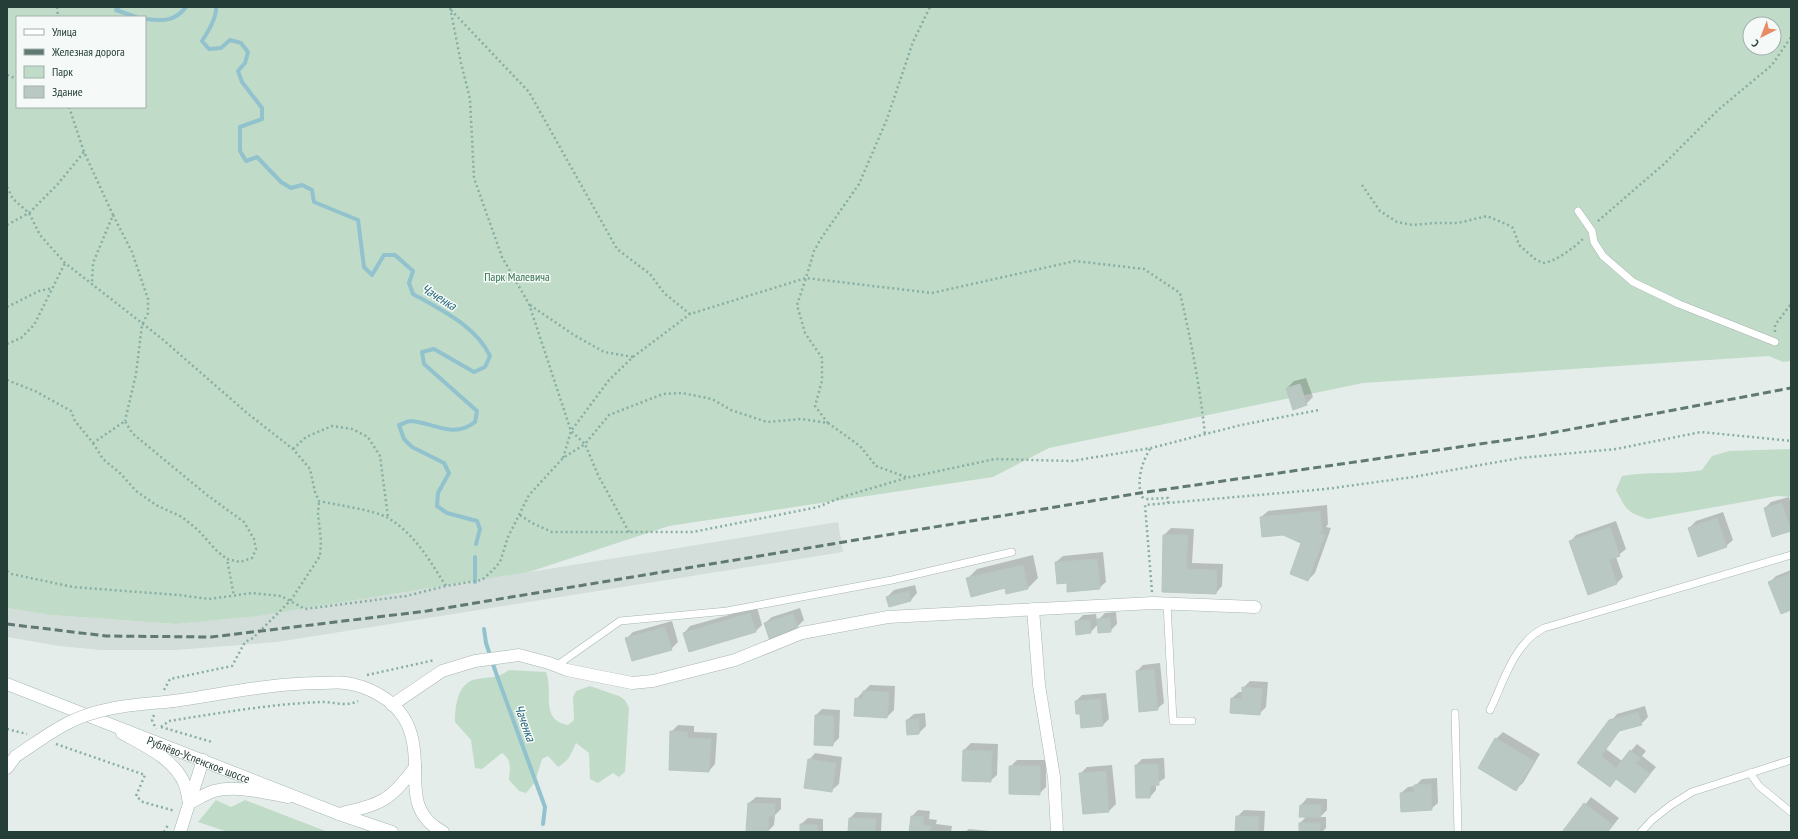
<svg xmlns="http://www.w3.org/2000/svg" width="1798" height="839" font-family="'PT Sans Narrow',sans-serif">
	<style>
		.built { fill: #d3ddd9 }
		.green { fill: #c0dcc8; fill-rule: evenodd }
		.shadow { fill: #0003 }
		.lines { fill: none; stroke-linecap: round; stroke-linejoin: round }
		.stream { stroke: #91c2ce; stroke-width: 4 }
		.building { fill: #bac8c3; stroke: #b8c6c1 }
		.service-casing { stroke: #a8b5b1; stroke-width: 8 }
		.minor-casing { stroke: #a8b5b1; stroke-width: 13 }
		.secondary-casing { stroke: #a4b8b2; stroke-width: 13 }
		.path { stroke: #88aea3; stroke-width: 2.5; stroke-dasharray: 2 3; stroke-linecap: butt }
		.service { stroke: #fff; stroke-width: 7 }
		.minor { stroke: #fff; stroke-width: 12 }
		.secondary { stroke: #fff; stroke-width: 12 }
		.rail { stroke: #607973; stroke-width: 3; stroke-dasharray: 8 4; stroke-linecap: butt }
		.minor-bridge-casing { stroke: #a8b5b1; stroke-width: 13; stroke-linecap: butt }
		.minor-bridge { stroke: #fff; stroke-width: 12 }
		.labels { text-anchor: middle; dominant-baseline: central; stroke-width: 3; stroke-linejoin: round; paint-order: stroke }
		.park-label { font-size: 12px; fill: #32724d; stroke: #f5faf8 }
		.street-label { font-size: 12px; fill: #253e38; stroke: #f5faf8 }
		.water-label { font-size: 13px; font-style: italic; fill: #236576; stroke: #f5faf8 }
	</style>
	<rect width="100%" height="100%" fill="#e5edea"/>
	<path class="built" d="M838 522 843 552 277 642 176 650H101L59 646 7 637V608L51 615 176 624 257 616Z"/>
	<g class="green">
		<path d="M7 7H1791V361L1783 362 1769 356 1363 383 1049 448 993 477 669 526 529 572 258 616 176 624 51 615 7 608ZM17 17H145V107H17ZM1750 24H1774V48H1750Z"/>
		<path d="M1791 449V497L1777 496 1648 519C1627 513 1626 509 1616 490L1622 476C1649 471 1676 475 1702 470L1712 456 1729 451Z"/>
		<path d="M509 670 546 672C554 691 539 720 568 725L574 720 573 697 576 691 590 686 619 696 625 700 629 708 625 772 619 777 613 773 598 783 590 779 589 753 576 743C571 754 569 761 558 767L548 756 542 759 535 782 526 793 519 791 509 780C510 768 512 760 502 753L482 769 475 768 471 740 455 722C455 707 457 682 477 679 493 676 494 680 509 670Z"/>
		<path d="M216 800 231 807 245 800 328 832H228L198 822Z"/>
	</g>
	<g class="shadow">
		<path d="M1306 378 1313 397 1306 404 1287 388 1294 381Z"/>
		<path d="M1789 497 1791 505 1790 530 1765 508 1771 502Z"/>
		<path d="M1327 505 1328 524 1326 527 1331 528 1315 573 1308 580 1303 543 1261 517 1268 511Z"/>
		<path d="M1723 512 1733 540 1726 546 1689 528 1696 521Z"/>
		<path d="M1616 521 1626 549 1616 557 1623 577 1617 583 1589 593 1570 542 1576 535Z"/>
		<path d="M1171 528 1194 529 1192 563 1223 564 1222 586 1216 593 1163 591 1164 535Z"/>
		<path d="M1103 552 1106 582 1099 588 1067 582 1056 562 1063 556Z"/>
		<path d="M1033 555 1038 578 1028 588 1007 593 1006 587 967 579 977 569Z"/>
		<path d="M1791 570V609L1770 582 1776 576Z"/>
		<path d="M915 585 917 593 911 600 887 597 894 590Z"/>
		<path d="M757 607 762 625 756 631 689 651 684 633 690 626Z"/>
		<path d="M800 608 804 620 791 633 765 623 772 617Z"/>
		<path d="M1116 612 1117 624 1110 631 1098 624 1090 633 1076 622 1083 615 1096 614 1097 621 1105 613Z"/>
		<path d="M672 621 678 642 671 649 627 638 633 632Z"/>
		<path d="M1160 663 1164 703 1157 709 1137 671 1143 665Z"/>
		<path d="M1250 681 1268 682 1266 707 1259 714 1232 698 1239 692H1243V688Z"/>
		<path d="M870 685 895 686 894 710 887 717 856 699Z"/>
		<path d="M1106 693 1109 719 1102 726 1081 713 1076 701 1082 695Z"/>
		<path d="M1645 706 1648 717 1641 724 1621 729 1606 749 1622 761 1637 744 1646 751 1642 756 1656 767 1635 792 1617 778 1610 786 1579 762 1617 714Z"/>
		<path d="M822 709 840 710 839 738 832 745 816 715Z"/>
		<path d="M925 713 926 726 919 733 908 734 907 720 914 714Z"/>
		<path d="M678 725 694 726V732L717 733 715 764 709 771 671 732Z"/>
		<path d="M1503 732 1540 754 1523 783 1516 789 1496 739Z"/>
		<path d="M971 743 998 744 997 775 990 781 963 780 964 750Z"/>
		<path d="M815 753 842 757 839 784 832 790 809 760Z"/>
		<path d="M1164 758 1165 778 1156 784V790L1150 797 1136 765 1142 759Z"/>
		<path d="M1017 760H1046V787L1039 794 1010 767Z"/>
		<path d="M1112 765 1116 804 1109 811 1084 813 1081 773 1087 767Z"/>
		<path d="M1437 778 1438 803 1431 809 1401 793 1408 787 1415 786 1422 779Z"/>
		<path d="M756 797 781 798V809L775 815 774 825 768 831 749 803Z"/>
		<path d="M1591 797 1619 818 1608 832H1564Z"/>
		<path d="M1307 798 1327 799V810L1320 817H1326V828L1322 832H1300V823L1306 817 1301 805Z"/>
		<path d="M918 810 930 811 929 819 937 820 936 824 952 826 951 832H910L912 816Z"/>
		<path d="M1244 810 1265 811 1264 832H1236L1237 817Z"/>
		<path d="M856 812 882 813 881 831 849 832 850 818Z"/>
		<path d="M808 818 823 819V832H801V824Z"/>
		<path d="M969 829 990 831V832H965Z"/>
	</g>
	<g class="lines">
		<g class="stream">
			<path d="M119 7 116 10 136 17"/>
			<path d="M216 7C217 18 208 32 202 41L209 49 221 48 230 40 241 43 248 52 245 63 238 71 242 82 262 108V119L240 127V151L246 161 257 157 281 182 291 188 302 185 312 190 314 202 358 220 364 267 372 275 384 255H395L413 271 409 283 413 294C441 310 476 326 490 356L485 367 474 372 434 349 422 352 424 364 477 411 475 422C453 439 435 423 411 421 407 421 403 424 399 425L404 439 412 447 444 463 449 473 438 493 437 506 447 513 477 521 480 529 476 544"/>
			<path d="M145 19C162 21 175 22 186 7"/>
			<path d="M475 557V582"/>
			<path d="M484 629 486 643 496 673 545 807 543 824"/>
		</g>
	</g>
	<g class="building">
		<path d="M1300 384 1307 405 1293 410 1286 388Z"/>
		<path d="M1782 503 1791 531 1772 537 1764 508Z"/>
		<path d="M1320 511 1322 532H1318L1325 535 1308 581 1290 574 1301 543 1283 535 1262 537 1260 517Z"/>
		<path d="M1717 518 1727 547 1698 557 1688 528Z"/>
		<path d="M1610 527 1620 556 1609 560 1617 584 1588 595 1569 541Z"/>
		<path d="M1163 535H1188L1186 569 1217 570 1216 594 1162 592Z"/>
		<path d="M1097 559 1100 589 1067 592V583L1057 584 1055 562Z"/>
		<path d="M1023 565 1028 589 1006 594 1005 588 971 597 966 578Z"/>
		<path d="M1791 573V610L1781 614 1768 582Z"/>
		<path d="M909 591 911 601 889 607 886 597Z"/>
		<path d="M750 613 756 632 689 652 683 633Z"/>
		<path d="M793 614 798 627 790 630 791 634 770 641 764 623Z"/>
		<path d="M1110 618 1111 632 1098 633 1097 619Z"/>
		<path d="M1090 620 1091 633 1076 635 1075 621Z"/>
		<path d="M665 627 672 650 632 661 625 638Z"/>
		<path d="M1154 669 1158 710 1139 712 1136 671Z"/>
		<path d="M1242 687 1262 689 1260 715 1230 713 1231 698 1242 699Z"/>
		<path d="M863 691 889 692 887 718 854 716 855 698 863 699Z"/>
		<path d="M1100 699 1103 726 1081 728 1080 714H1076L1075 701Z"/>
		<path d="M1638 712 1642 725 1619 731 1601 756 1616 768 1630 750 1640 758 1636 763 1650 774 1635 793 1616 779 1610 787 1577 763 1609 720Z"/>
		<path d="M815 715 834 716 833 746 814 745Z"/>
		<path d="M919 719V734L907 735 906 720Z"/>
		<path d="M670 731 688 732 687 738 711 739 709 772 669 770Z"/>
		<path d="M1495 738 1534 761 1516 791 1478 768Z"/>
		<path d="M963 750 992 751 991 782 962 781Z"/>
		<path d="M808 759 836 763 832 792 804 788Z"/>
		<path d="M1158 764 1159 785 1150 786V798H1136L1135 765Z"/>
		<path d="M1009 766H1040V795L1009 794Z"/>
		<path d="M1106 771 1109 812 1083 814 1079 773Z"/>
		<path d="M1431 784 1432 810 1401 812 1400 793 1414 792V785Z"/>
		<path d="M748 803 775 804 774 817 769 816 768 832 746 831Z"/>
		<path d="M1584 803 1613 825 1607 832H1562Z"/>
		<path d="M1300 805H1321L1320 818 1299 817Z"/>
		<path d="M911 816 924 817 923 825 931 826 930 832H909Z"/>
		<path d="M1236 816 1259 817 1258 832H1235Z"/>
		<path d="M849 818 876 819 875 832H848Z"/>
		<rect x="1299" y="823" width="21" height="9"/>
		<path d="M800 824 817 825V832H800Z"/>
	</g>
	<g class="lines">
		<g class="service-casing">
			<g id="service">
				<path d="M1578 211 1592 231 1594 242 1603 256 1633 282 1679 304 1775 342"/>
				<path d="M1167 603 1173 721H1192"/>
				<path d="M556 666 620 621 727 611 892 580 1012 552"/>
				<path d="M1490 710C1504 681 1514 643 1544 628L1791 555"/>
				<path d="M1455 713 1458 832"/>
				<path d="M1750 773 1759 786 1791 812"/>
				<path d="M1641 832 1652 820 1671 805 1692 792 1791 760"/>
			</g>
		</g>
		<g class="minor-casing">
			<g id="minor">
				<path d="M1033 609 1039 685 1054 777 1057 832"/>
				<path d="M174 701C223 694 272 683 321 683 329 683 338 682 346 683 367 686 393 699 404 718 413 732 415 751 415 768 415 796 415 817 443 832"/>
				<path d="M392 705 442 671 475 661 519 655 549 663 567 670 632 683 653 681 735 660 802 633 888 617 1153 603 1255 607"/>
				<path d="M122 733C145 746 175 759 185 785 187 791 188 798 189 803"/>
				<path d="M7 768 16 756"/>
				<path d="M189 803C198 799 205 794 214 791 237 785 266 793 288 797"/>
				<path d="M339 814C380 804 390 802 415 767"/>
				<path d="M180 832 203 760"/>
			</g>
		</g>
		<g class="secondary-casing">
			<g id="secondary">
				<path id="s1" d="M7 684 339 814 392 832"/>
			</g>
		</g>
		<g class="path">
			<path d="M57 7 58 17"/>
			<path d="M451 10 529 92 617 249 650 274 664 293 690 314"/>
			<path d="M7 75 17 79"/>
			<path d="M69 107 84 152 113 215 93 263 92 283"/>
			<path d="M1362 185 1380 211 1397 222 1413 225 1434 223H1458L1487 216 1508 225 1513 228 1519 245 1535 259 1543 263C1557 261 1572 249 1583 239"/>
			<path d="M7 187 13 199 29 213 40 235 65 263 161 338 247 413 293 449 310 469 315 492 319 501C336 505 375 510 388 518 415 534 430 561 446 586L482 580 492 571 500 562 508 537 529 495 563 458 585 444 571 431 529 304 502 257 474 178 470 99 461 63 450 7"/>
			<path d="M113 215 132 252 148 299V313L142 325 136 374 125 421"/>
			<path d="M1598 221 1664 164 1718 110 1772 65 1791 37"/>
			<path d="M7 225 29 213 57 185 84 152"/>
			<path d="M530 305 574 335 604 352 633 357"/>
			<path d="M7 307 39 291 53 288"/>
			<path d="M1775 332V325L1791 304"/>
			<path d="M7 344 21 338 34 325 65 263"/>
			<path d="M7 380 35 391 71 411 75 421 93 443 125 421 132 433 207 495 244 522 254 539 256 549 252 558 240 562 227 559 234 596"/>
			<path d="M828 423 815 406 822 381V358L805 333 797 305 806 278 932 293 1075 261 1144 269 1180 293C1191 340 1200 387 1205 435"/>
			<path d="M93 443 103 459 121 474 136 491 156 505 182 517 198 530 217 551 227 559"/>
			<path d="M293 449 306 437 332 426 352 429 368 437 380 456 388 517"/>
			<path d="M1150 449C1142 462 1136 481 1142 497L1147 499 1168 498V503"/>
			<path d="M563 458 571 431 609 380 633 357 690 314 806 278 814 251 822 237 859 184 887 119 913 42 930 7"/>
			<path d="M520 515 532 523 552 532H693L818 507 842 497 906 478 995 459 1072 461 1151 448 1241 425 1319 410"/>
			<path d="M629 532 598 475 585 444 609 415 663 394 682 393 712 399 731 410 767 422 801 419 828 423 860 446 876 466 906 477"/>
			<path d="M7 571 12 574 73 587 179 595 209 599 252 593 281 596 305 609 406 596 446 586"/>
			<path d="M1152 592 1145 505 1326 489 1413 477 1520 458 1616 449 1701 432 1791 441"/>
			<path d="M367 675 435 660"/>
			<path d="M164 690 170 679 232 666 245 642 253 638 291 600 320 556 321 541 318 514 319 501"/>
			<path d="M154 715 152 720 156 729"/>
			<path d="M161 727 169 721C219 713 271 704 322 702 334 702 347 707 358 701"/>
			<path d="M161 727 212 742"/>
			<path d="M7 729 27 734"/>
			<path d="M56 744 145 775 136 796 143 802 175 811"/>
			<path d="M164 832 168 825"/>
		</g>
		<use href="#service" class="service"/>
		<use href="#minor" class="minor"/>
		<use href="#secondary" class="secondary"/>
		<path class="rail" d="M7 624 106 636 211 637 427 611 1140 493 1535 436 1791 388"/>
		<g class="minor-bridge-casing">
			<path id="minor-bridge" d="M16 756C39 741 63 722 90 714 118 705 146 704 174 701"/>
		</g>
		<use href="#minor-bridge" class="minor-bridge"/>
	</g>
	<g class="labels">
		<g class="park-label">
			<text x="517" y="276">Парк Малевича</text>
		</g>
		<g class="street-label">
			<text stroke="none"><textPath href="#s1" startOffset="206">Рублёво-Успенское шоссе</textPath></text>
		</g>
		<g class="water-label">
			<text transform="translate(439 297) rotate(32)">Чаченка</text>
			<text transform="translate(525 723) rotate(70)">Чаченка</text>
		</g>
	</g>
	<rect width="1798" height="839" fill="none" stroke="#253e38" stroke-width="16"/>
	<rect x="16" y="16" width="130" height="92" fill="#f5faf8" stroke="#a2afab"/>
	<rect x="24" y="29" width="20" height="6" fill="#ffffff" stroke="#a2afab"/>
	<text x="52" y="36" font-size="12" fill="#253e38">Улица</text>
	<rect x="24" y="49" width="20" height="6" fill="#607973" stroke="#a2afab"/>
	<text x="52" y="56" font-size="12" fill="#253e38">Железная дорога</text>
	<rect x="24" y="66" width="20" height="12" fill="#c0dcc8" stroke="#a2afab"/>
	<text x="52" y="76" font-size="12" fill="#253e38">Парк</text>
	<rect x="24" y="86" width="20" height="12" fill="#bac8c3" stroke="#a2afab"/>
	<text x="52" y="96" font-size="12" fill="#253e38">Здание</text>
	<g transform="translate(1762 36) rotate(222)"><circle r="19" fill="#f5faf8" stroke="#a2afab"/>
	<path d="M0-3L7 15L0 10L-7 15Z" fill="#e88c68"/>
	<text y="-6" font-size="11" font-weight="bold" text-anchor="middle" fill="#253e38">С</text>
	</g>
</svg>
